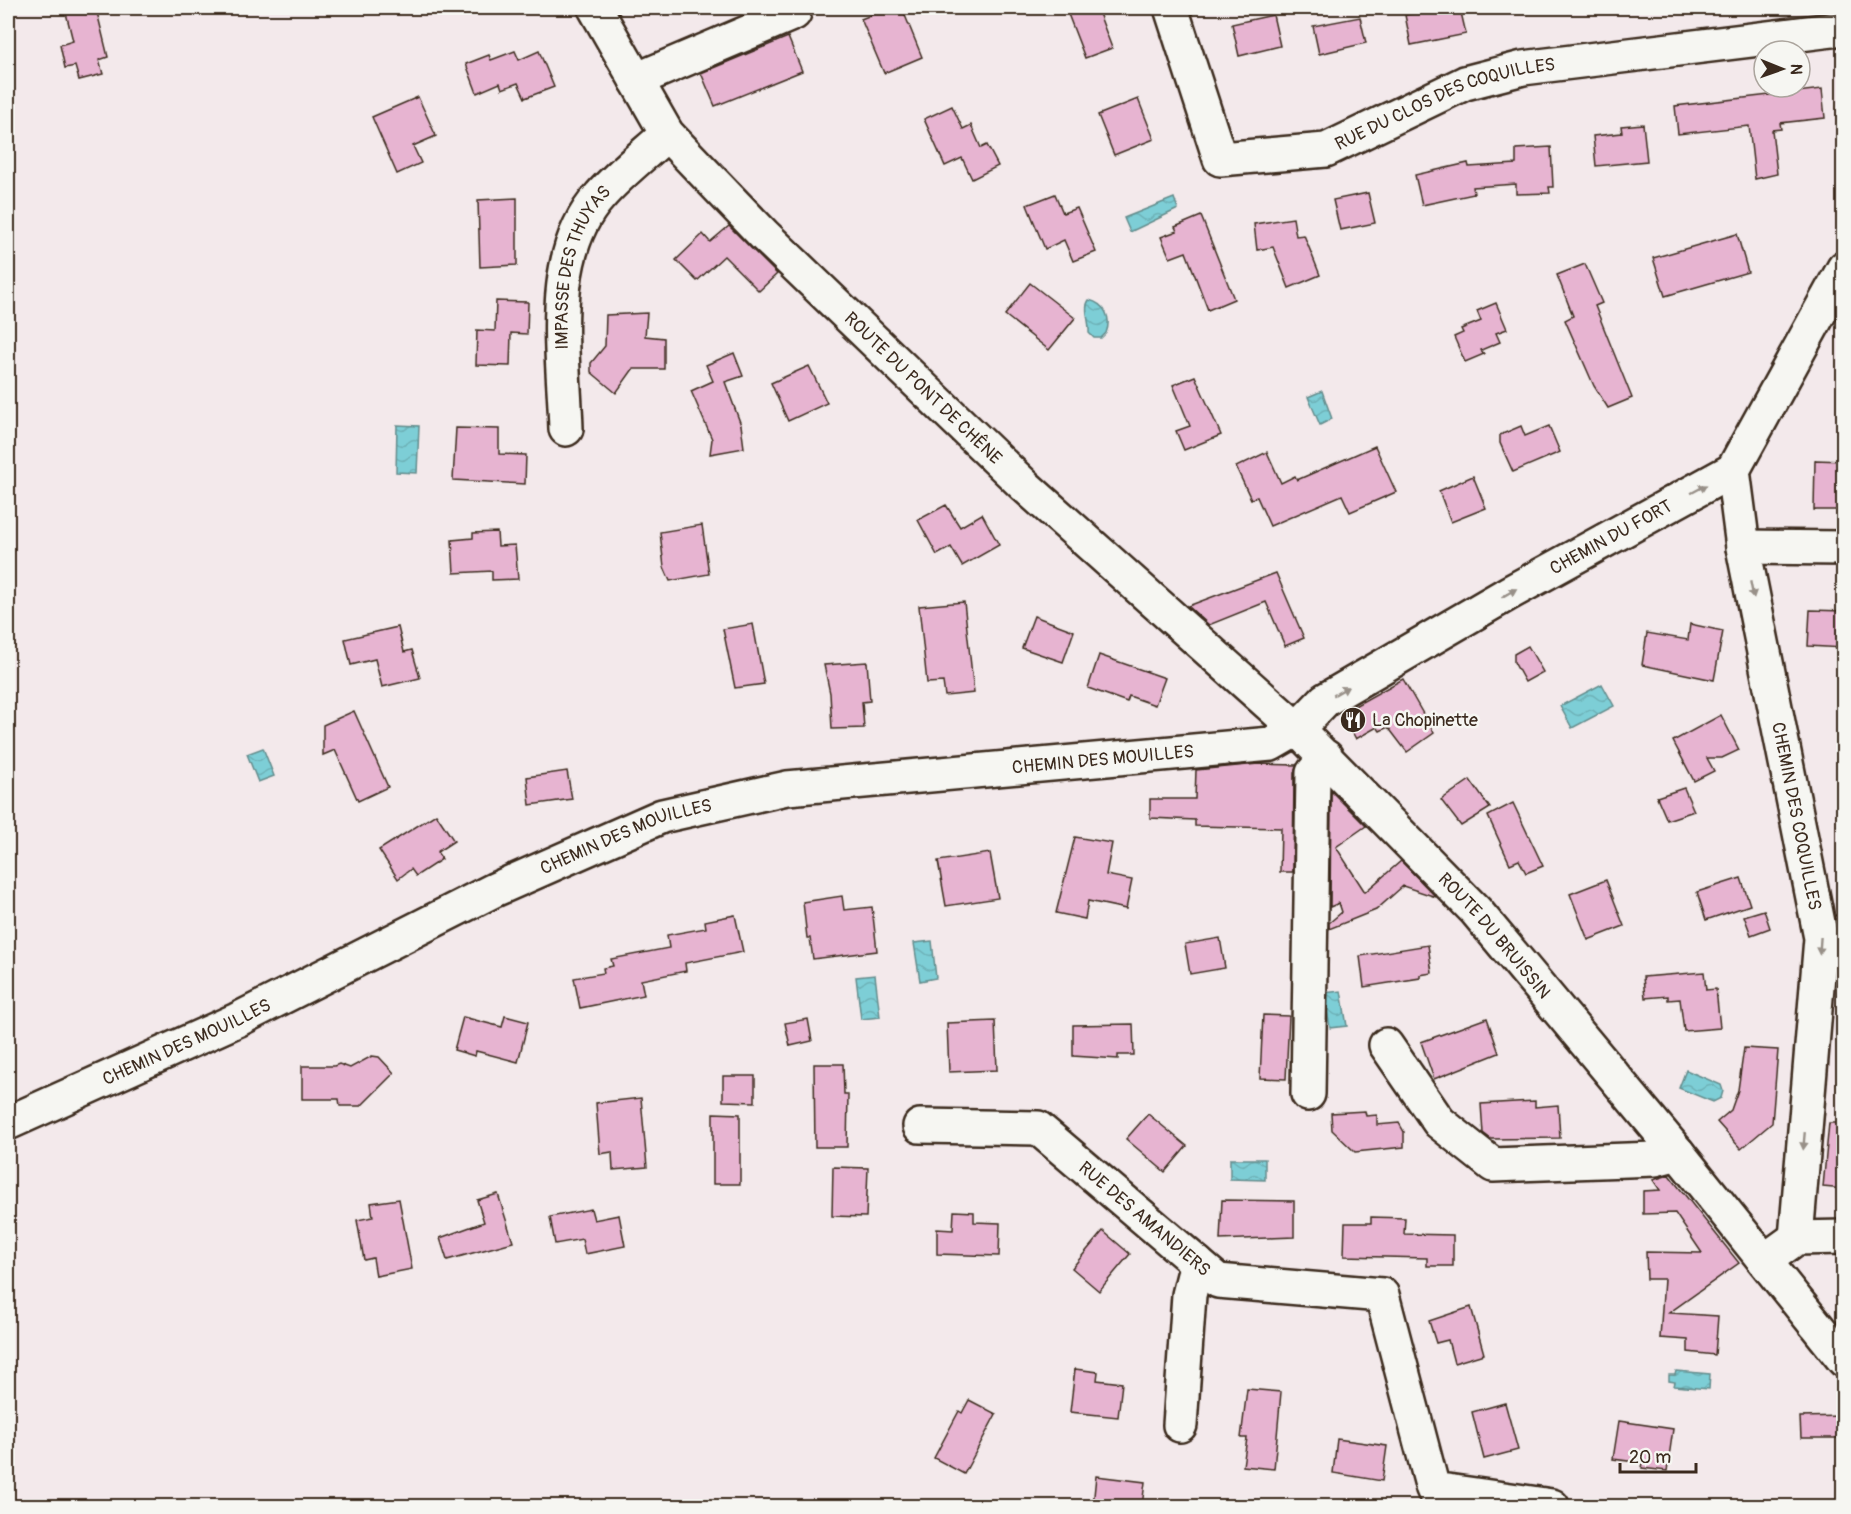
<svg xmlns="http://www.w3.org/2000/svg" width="1851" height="1514" font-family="Pangolin,sans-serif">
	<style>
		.water { fill: url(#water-waves); stroke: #638c8c; stroke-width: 1.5 }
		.building { fill: #e7b4d1; stroke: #3b2a1e; stroke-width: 1.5 }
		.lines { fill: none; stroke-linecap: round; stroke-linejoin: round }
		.minor-casing { stroke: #3b2a1e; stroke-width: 38 }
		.minor { stroke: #f6f6f2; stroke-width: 33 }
		.oneway { fill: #989088 }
		.labels { text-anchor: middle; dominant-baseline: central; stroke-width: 5; stroke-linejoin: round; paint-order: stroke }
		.street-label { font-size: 18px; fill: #3b2a1e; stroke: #f6f6f2 }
		.poi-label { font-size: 18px; fill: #3b2a1e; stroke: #f6f6f2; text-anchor: start }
	</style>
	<defs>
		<pattern id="water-waves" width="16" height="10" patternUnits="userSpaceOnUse" patternTransform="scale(1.5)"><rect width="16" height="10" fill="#7dced6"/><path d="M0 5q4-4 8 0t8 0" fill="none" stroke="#6db1b7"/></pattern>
	</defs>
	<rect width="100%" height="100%" fill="#f3e9eb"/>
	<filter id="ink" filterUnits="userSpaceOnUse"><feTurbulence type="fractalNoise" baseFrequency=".0167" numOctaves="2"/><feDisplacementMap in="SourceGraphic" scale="12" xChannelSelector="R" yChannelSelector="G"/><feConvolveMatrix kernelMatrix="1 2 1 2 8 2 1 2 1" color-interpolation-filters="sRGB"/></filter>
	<g filter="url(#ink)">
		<g class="water">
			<path d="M1174 198 1178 209 1130 232 1124 218Z"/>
			<path d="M1089 300C1105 304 1112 318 1106 333L1101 338H1094L1089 333C1090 322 1083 308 1089 300Z"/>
			<path d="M1322 391 1332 419 1320 425 1308 397Z"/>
			<path d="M397 425 419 426 417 473 396 472Z"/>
			<path d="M1602 684 1614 706 1572 728 1560 706Z"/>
			<path d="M263 748 274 776 258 782 247 754Z"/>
			<path d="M932 941 936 978 920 981 914 943Z"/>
			<path d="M875 975 880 1017 861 1019 856 977Z"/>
			<path d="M1341 991 1347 1026 1330 1028 1324 993Z"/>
			<path d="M1686 1070 1721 1085 1723 1091 1721 1098 1713 1102 1679 1088Z"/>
			<path d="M1230 1159H1265V1180L1230 1179Z"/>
			<path d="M1676 1371 1710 1374 1709 1389 1674 1386 1675 1382 1669 1381V1375H1675Z"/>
		</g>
		<g class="building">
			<path d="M90 8H96L108 57 99 60 103 74 79 80 75 66 65 68 60 45 73 41 66 13Z"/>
			<path d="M889 8H902L922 57 884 73 861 19Z"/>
			<path d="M1085 8H1097L1112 48 1085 58 1068 14Z"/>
			<path d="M1440 8H1460L1466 34 1411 45 1405 15Z"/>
			<path d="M1273 15 1280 46 1239 56 1232 24Z"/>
			<path d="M1360 17 1366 43 1319 54 1313 26Z"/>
			<path d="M788 37 802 71 715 106 701 73Z"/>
			<path d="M515 51 519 60 539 51 554 87 525 98 518 83 502 89 500 83 477 93 466 64 489 55 491 60Z"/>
			<path d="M1822 89 1825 118 1780 123 1781 129 1772 130 1777 174 1755 179 1749 126 1678 134 1675 106Z"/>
			<path d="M418 97 436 136 413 146 421 163 397 174 372 117Z"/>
			<path d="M1138 99 1154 139 1114 155 1098 115Z"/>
			<path d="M952 106 963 129 971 125 981 148 987 145 998 166 972 179 962 158 945 166 924 119Z"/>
			<path d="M1643 124 1647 161 1596 166 1593 136 1622 133 1621 126Z"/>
			<path d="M1551 147 1553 187H1549L1550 193 1516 194V184L1473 187 1474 194 1422 205 1415 175 1468 163 1469 167 1516 164V149Z"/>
			<path d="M1368 193 1375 223 1340 230 1333 200Z"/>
			<path d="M1055 194 1063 213 1077 208 1096 252 1073 261 1064 240 1045 249 1027 205Z"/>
			<path d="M517 198V265L480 267 478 200Z"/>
			<path d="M1201 216 1234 299 1208 310 1186 252 1170 258 1161 237 1177 231 1175 227Z"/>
			<path d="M1293 218 1296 236 1304 235 1320 275 1289 288 1273 247 1257 250 1254 224Z"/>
			<path d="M729 226 777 274 759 291 724 256 697 281 676 260 703 234 710 242Z"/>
			<path d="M1737 234 1748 272 1665 296 1653 258Z"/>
			<path d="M1585 264 1602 303 1595 306 1632 398 1608 408 1594 386 1565 320 1573 316 1557 275Z"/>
			<path d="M1030 283 1075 318 1049 350 1005 315Z"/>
			<path d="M496 301 528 302 527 334 511 333 510 366 476 365 477 330 495 331Z"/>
			<path d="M1496 303 1507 329 1496 333 1500 342 1481 350 1484 354 1465 362 1454 337 1463 333 1461 329 1481 321 1477 311Z"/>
			<path d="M647 313 645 336 664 338V369H633L616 393 591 372V363L605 346 606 315Z"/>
			<path d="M734 353 743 376 725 382 741 425 744 448 710 454 712 439 691 391 713 381 706 365Z"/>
			<path d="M809 366 827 403 788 421 771 383Z"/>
			<path d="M1195 376 1221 435 1184 450 1176 431 1190 426 1173 385Z"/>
			<path d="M1521 426 1525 436 1549 426 1560 452 1513 472 1500 443V435Z"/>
			<path d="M456 428 499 429V454L526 455 525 484 453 480Z"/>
			<path d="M1375 446 1396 492 1350 512 1342 495 1270 526 1257 497 1251 499 1236 467 1267 452 1281 483 1295 476 1297 480Z"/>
			<path d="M1815 460 1844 461V503H1839V510H1814Z"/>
			<path d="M1473 476 1486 508 1451 522 1439 491Z"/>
			<path d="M946 505 960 527 982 514 999 545 962 566 951 547 937 555 918 520Z"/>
			<path d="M702 525 709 574 670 581 664 567 660 532Z"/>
			<path d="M497 532 498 546 515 545 518 579 492 580V571L454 573 452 540 473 538V533Z"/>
			<path d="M1276 573 1304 638 1285 646 1266 602 1209 625 1188 606Z"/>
			<path d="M964 602 974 693 945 696 943 682 927 683 919 606Z"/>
			<path d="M1810 610 1844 611V648L1808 646Z"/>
			<path d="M1034 616 1074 631 1063 662 1022 648Z"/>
			<path d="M753 624 764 684 735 688 723 629Z"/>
			<path d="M1690 624 1723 631 1714 680 1642 665 1647 633 1688 640Z"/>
			<path d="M398 627 404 652 412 650 420 678 382 687 375 659 351 665 345 639Z"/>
			<path d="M1528 646 1543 672 1525 682 1514 662V654Z"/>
			<path d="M1099 655 1165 678 1155 705 1129 696 1127 702 1088 688Z"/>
			<path d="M867 662 870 701 862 702 864 728 832 729 830 693 824 665Z"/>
			<path d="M1403 679 1434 733 1407 752 1388 727 1380 731 1377 727 1356 739 1342 713Z"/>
			<path d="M354 711 388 787 358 801 335 750 323 755V725Z"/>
			<path d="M1721 715 1739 750 1722 758H1707L1714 771 1694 781 1673 741Z"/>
			<path d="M1258 764 1297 765 1294 773 1293 872H1280L1281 828 1195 826V820L1150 818V799H1195L1196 770Z"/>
			<path d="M567 771 572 799 530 805 527 777Z"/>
			<path d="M1470 780 1490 808 1461 826 1441 800Z"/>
			<path d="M1684 788 1694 811 1667 820 1657 797Z"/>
			<path d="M1331 791 1366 826 1336 847 1365 892 1401 861 1436 897 1403 886 1376 910 1329 929V923L1342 912 1339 903 1330 907Z"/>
			<path d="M1513 803 1543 866 1526 873 1519 860 1510 864 1488 816Z"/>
			<path d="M436 814 454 841 437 852 442 859 416 876 411 869 398 879 379 850Z"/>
			<path d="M1075 837 1112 843 1106 875 1132 880 1126 909 1088 901 1085 919 1056 913Z"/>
			<path d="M990 853 998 898 946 906 938 861Z"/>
			<path d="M1741 878 1750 905 1706 920 1697 892Z"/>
			<path d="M1606 880 1624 926 1588 940 1570 894Z"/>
			<path d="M842 896 844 910 872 907 877 951 813 959 810 938H807L803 902Z"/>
			<path d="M1764 910 1770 928 1751 935 1744 916Z"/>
			<path d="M735 915 743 952 685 963 686 971 641 980 644 995 580 1008 574 978 604 973 603 968 613 966 611 959 669 948 667 935 706 928 705 921Z"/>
			<path d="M1220 938 1225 968 1190 974 1185 944Z"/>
			<path d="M1428 945 1432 973 1420 975V978L1364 987 1360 956Z"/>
			<path d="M1704 972 1706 990 1716 989 1720 1028 1684 1031 1680 999 1668 1000V996L1645 998 1643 977Z"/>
			<path d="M1263 1015 1289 1016 1286 1079 1260 1078Z"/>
			<path d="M505 1016 528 1022 518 1062 476 1051 475 1056 454 1050 463 1017 502 1027Z"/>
			<path d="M1487 1018 1499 1053 1434 1079 1421 1042Z"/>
			<path d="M808 1019 812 1041 790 1046 785 1023Z"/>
			<path d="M995 1021 997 1070 949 1072 947 1023Z"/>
			<path d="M1133 1024 1134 1055H1118V1059L1073 1056V1025Z"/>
			<path d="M1744 1048 1778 1050 1772 1123 1741 1149 1717 1122 1731 1110 1738 1090Z"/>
			<path d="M372 1056 379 1057 394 1073 361 1106H340L339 1099H302V1066H334L339 1064 350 1068Z"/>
			<path d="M814 1064H843L844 1094H848L847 1147H815Z"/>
			<path d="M723 1076H755V1102L723 1101Z"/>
			<path d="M641 1098 647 1167 613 1170 612 1152 600 1154 596 1103Z"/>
			<path d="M1535 1101V1107L1558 1105 1560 1138 1491 1139 1483 1133 1481 1104Z"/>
			<path d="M1365 1111 1366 1116 1377 1115V1125L1399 1123 1404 1132V1147L1355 1152 1332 1130 1331 1113Z"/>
			<path d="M713 1113 740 1114V1184H713Z"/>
			<path d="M1148 1114 1187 1146 1165 1172 1126 1139Z"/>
			<path d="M1829 1123H1844V1189L1823 1187Z"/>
			<path d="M833 1167 868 1168 866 1217 832 1216Z"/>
			<path d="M1669 1175 1739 1263 1669 1313 1718 1316 1715 1355 1688 1352V1340L1660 1338 1664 1279H1647L1646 1252 1702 1253 1675 1213 1643 1214V1191L1660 1190 1653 1180Z"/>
			<path d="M498 1194 513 1242 447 1260 440 1238 484 1222 477 1200Z"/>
			<path d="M399 1199 412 1269 376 1276 373 1258 364 1260 357 1220 373 1217 371 1203Z"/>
			<path d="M1222 1200 1294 1201V1237L1220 1240Z"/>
			<path d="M591 1209 594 1220 619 1215 625 1246 585 1254 582 1239 555 1244 550 1217Z"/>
			<path d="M954 1211 974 1212V1222L1000 1223 999 1256 937 1254V1229L953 1230Z"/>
			<path d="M1371 1217 1405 1218 1404 1234 1453 1235V1266H1427V1258L1344 1256 1345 1223H1371Z"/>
			<path d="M1103 1231 1130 1254 1099 1291 1072 1268Z"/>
			<path d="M1471 1307 1484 1354 1454 1363 1448 1340 1436 1343 1429 1321Z"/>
			<path d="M1075 1369 1098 1372 1097 1380 1122 1383 1118 1417 1070 1412Z"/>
			<path d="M1247 1389 1281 1392 1274 1469 1243 1466 1247 1438H1241Z"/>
			<path d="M969 1400 996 1414 964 1474 934 1458 959 1411 962 1413Z"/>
			<path d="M1505 1403 1518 1450 1484 1459 1472 1412Z"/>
			<path d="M1844 1416V1438H1801L1800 1417Z"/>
			<path d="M1619 1421 1673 1429 1667 1471 1642 1468 1643 1463 1613 1459Z"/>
			<path d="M1337 1439 1387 1446 1382 1481 1333 1473Z"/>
			<path d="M1096 1476 1145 1482 1142 1506H1093Z"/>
		</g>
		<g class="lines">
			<g class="minor-casing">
				<g id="minor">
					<path id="s1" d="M595 8 667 134 764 235 1025 486 1297 729 1476 911 1678 1153 1844 1360"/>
					<path id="s2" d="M1171 8 1220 159 1326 150 1465 83 1523 68 1832 30"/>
					<path d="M636 80 794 13"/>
					<path id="s3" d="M566 429C564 355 546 255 600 196 620 173 645 154 667 134"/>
					<path id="s4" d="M1733 470 1743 547 1821 938 1796 1238"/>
					<path d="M1743 547 1844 548"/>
					<path d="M1386 1045 1439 1122 1493 1165 1655 1159 1678 1153"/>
					<path d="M1308 1094 1313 773 1326 757"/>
					<path id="s5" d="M8 1123 237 1020 494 890 662 816 787 788 1271 744 1297 729 1325 700 1509 593 1733 470 1844 268"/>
					<path id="s6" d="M920 1126 1038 1128 1218 1281 1382 1295 1433 1489 1552 1506"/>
					<path d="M1778 1251 1796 1238 1844 1237"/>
					<path d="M1180 1425 1189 1295 1197 1263"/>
				</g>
			</g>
			<use href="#minor" class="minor"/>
		</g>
		<defs><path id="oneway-solid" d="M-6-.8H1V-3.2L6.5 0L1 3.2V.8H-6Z" transform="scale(1.5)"/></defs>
		<g class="oneway">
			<use href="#oneway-solid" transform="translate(1699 489) rotate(-28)"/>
			<use href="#oneway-solid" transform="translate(1752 590) rotate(79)"/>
			<use href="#oneway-solid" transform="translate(1509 593) rotate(-30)"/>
			<use href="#oneway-solid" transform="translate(1341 691) rotate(-30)"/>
			<use href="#oneway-solid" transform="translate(1820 946) rotate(94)"/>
			<use href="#oneway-solid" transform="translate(1804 1141) rotate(95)"/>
		</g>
	</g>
	<defs>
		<g id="restaurant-disc" transform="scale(1.35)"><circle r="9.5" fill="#3b2a1e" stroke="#f6f6f2"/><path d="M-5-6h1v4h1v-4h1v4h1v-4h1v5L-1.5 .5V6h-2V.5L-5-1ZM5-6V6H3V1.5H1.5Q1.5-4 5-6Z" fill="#fff"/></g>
	</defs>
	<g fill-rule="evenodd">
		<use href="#restaurant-disc" x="1353" y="720"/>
	</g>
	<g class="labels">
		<g class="street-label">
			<text stroke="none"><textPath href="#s2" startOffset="394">RUE DU CLOS DES COQUILLES</textPath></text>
			<text stroke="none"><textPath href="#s3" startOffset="166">IMPASSE DES THUYAS</textPath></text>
			<text stroke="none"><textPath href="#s1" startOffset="506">ROUTE DU PONT DE CHÊNE</textPath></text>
			<text stroke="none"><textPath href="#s5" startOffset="1736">CHEMIN DU FORT</textPath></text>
			<text stroke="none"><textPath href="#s5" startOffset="1168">CHEMIN DES MOUILLES</textPath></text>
			<text stroke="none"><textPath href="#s4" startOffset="352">CHEMIN DES COQUILLES</textPath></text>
			<text stroke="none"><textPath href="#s5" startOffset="682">CHEMIN DES MOUILLES</textPath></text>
			<text stroke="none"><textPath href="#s1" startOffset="1298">ROUTE DU BRUISSIN</textPath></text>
			<text stroke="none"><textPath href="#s5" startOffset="196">CHEMIN DES MOUILLES</textPath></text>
			<text stroke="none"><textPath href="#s6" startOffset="258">RUE DES AMANDIERS</textPath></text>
		</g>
		<g class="poi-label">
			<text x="1372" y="720">La Chopinette</text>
		</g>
	</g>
	<rect width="1851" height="1514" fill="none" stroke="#f6f6f2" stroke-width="30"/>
	<rect x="15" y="15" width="1821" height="1484" fill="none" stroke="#3b2a1e" stroke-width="2" filter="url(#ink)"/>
	<g transform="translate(1782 69) rotate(91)"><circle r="28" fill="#f6f6f2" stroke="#aba49d" stroke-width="1.5"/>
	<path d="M0-4.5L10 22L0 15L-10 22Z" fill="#3b2a1e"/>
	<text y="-9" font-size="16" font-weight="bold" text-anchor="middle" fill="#3b2a1e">N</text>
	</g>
	<path d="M1620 1463v9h76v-9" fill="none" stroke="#3b2a1e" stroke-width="3"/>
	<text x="1629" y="1463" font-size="18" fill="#3b2a1e" stroke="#f6f6f2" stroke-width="4.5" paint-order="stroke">20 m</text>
</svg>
